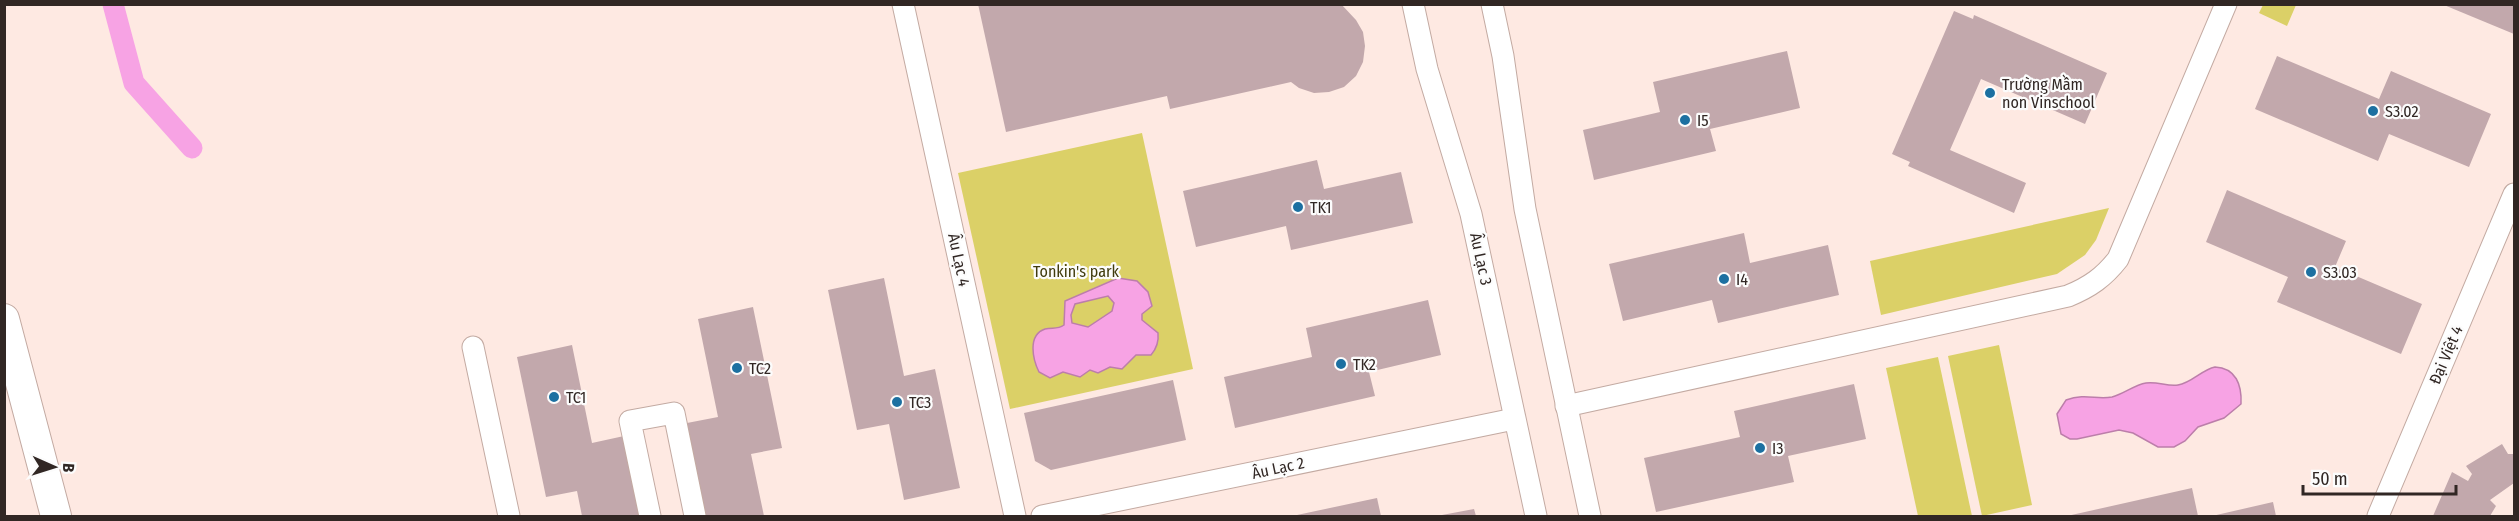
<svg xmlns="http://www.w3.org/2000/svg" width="2519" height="521" font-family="'Fira Sans Condensed',sans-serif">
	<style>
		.park { fill: #dbd067 }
		.water { fill: #f7a3e4; stroke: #bc7eaa; stroke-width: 1.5; fill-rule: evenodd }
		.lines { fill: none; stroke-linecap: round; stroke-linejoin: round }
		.canal { stroke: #f7a3e4; stroke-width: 21 }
		.building { fill: #c2a8ac }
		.street-casing { stroke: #c3aaa2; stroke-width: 23 }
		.secondary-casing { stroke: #c3aaa2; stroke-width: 32 }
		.street { stroke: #fff; stroke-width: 21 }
		.secondary { stroke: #fff; stroke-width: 30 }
		.poi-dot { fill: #1c70a1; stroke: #fcfcfc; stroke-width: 2 }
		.labels { text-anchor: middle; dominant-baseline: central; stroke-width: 4.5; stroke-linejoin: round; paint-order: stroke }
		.poi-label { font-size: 16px; fill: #312724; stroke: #fcfcfc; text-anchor: start }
		.street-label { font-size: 16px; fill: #312724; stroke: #fcfcfc }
		.park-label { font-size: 16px; fill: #403b0d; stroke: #fcfcfc }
	</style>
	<rect width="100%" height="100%" fill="#fee9e2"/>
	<g class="park">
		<path d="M2263 5V4L2296 5 2287 26 2259 13Z"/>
		<path d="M1142 133 1193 369 1010 409 958 173Z"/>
		<path d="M2109 208 2096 240 2085 255 2057 274 1881 315 1870 261Z"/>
		<path d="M1999 345 2032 505 1982 516 1948 356Z"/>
		<path d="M1938 357 1972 516H1918L1886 368Z"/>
	</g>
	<g class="water">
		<path d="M1118 278 1137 281 1148 292 1152 306 1142 314V320L1158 333C1159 342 1157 348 1151 355H1136L1122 369 1110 367 1098 373 1090 370 1080 377 1063 372 1050 378 1039 372C1033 360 1027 335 1045 329 1052 327 1057 330 1064 325L1065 301ZM1108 296 1114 303 1112 311 1088 327 1072 323 1071 315 1075 304Z"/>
		<path d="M2215 367C2236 368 2242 385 2241 404L2224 418 2198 427 2185 441 2174 447H2158L2133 433 2119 430 2077 439H2070L2061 434 2057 414 2066 400C2086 393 2096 400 2112 397 2124 394 2134 385 2146 383 2157 381 2168 387 2178 385 2192 383 2201 370 2215 367Z"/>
	</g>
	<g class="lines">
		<path class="canal" d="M113 4 134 83 192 148"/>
	</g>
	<g class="building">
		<path d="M978 4H1341L1356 20 1363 32 1365 46 1363 62 1356 76 1344 87 1329 92 1314 93 1299 88 1291 82 1170 109 1167 96 1006 132Z"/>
		<path d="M2444 4H2514V34L2444 5Z"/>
		<path d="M1954 11 1973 19 1974 15 2107 73 2085 124 1981 79 1950 150 2026 183 2014 213 1908 166 1910 162 1892 154Z"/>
		<path d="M1787 51 1800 108 1710 129 1716 151 1594 180 1583 130 1660 112 1653 82Z"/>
		<path d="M2277 56 2379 99 2391 71 2491 114 2469 167 2389 134 2378 161 2255 109Z"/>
		<path d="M1317 160 1324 189 1401 172 1413 223 1291 250 1286 226 1196 247 1183 191Z"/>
		<path d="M2227 190 2346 241 2335 267 2422 304 2401 354 2277 302 2288 277 2206 242Z"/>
		<path d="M1744 233 1750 263 1828 245 1839 295 1718 323 1712 300 1623 321 1609 264Z"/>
		<path d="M884 278 904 376 935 369 960 488 904 500 889 424 857 430 828 290Z"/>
		<path d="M1428 300 1441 355 1369 372 1375 396 1235 428 1224 377 1312 357 1306 328Z"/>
		<path d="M753 307 782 448 751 454 764 516H706L687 423 718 417 698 319Z"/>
		<path d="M572 345 592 443 624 436 640 516H582L577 491 546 497 517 357Z"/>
		<path d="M1173 380 1186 440 1051 470 1035 461 1024 413Z"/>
		<path d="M1854 384 1866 439 1788 456 1794 482 1656 512 1644 458 1740 437 1734 411Z"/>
		<path d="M2502 444 2508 454H2514V483L2490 500 2496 506 2490 516H2433L2452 472 2468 481 2472 474 2466 466Z"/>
		<path d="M2192 488 2198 516H2067Z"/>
		<path d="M1377 498 1381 516H1297V515Z"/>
		<path d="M2273 502 2276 516H2212Z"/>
		<path d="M1474 509 1476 516H1442V515Z"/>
	</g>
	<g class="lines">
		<g class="street-casing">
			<g id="street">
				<path d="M903 4 1015 516"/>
				<path d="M1413 4 1427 69 1471 214 1536 516"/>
				<path d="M1492 4 1503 56 1525 209 1590 516"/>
				<path d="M473 347 509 516"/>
				<path d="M1566 406 2068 296C2090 287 2104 277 2118 259L2226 4"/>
				<path d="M650 516 630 421 674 413 695 516"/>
				<path d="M1042 516 1514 419"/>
				<path d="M2378 516 2514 194"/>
			</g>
		</g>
		<g class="secondary-casing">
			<path id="secondary" d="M4 319 56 516"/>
		</g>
		<use href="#street" class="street"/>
		<use href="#secondary" class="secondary"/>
	</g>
	<g class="poi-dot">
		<circle cx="1990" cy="93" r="6"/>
		<circle cx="2373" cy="111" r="6"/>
		<circle cx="1685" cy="120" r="6"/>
		<circle cx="1298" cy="207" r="6"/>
		<circle cx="2311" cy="272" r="6"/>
		<circle cx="1724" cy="279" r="6"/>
		<circle cx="1341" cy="364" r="6"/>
		<circle cx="737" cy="368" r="6"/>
		<circle cx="554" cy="397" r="6"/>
		<circle cx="897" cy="402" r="6"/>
		<circle cx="1760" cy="448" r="6"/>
	</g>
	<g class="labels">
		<g class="poi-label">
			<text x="2002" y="84">Trường Mầm<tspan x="2002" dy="18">non Vinschool</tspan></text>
			<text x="2385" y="111">S3.02</text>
			<text x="1697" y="120">I5</text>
			<text x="1310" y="207">TK1</text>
			<text x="2323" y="272">S3.03</text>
			<text x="1736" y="279">I4</text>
			<text x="1353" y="364">TK2</text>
			<text x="749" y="368">TC2</text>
			<text x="566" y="397">TC1</text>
			<text x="909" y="402">TC3</text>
			<text x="1772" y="448">I3</text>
		</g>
		<g class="street-label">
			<text transform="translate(1481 259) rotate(78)">Âu Lạc 3</text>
			<text transform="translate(959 260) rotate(78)">Âu Lạc 4</text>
			<text transform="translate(2446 355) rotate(-67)">Đại Việt 4</text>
			<text transform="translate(1278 468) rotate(-12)">Âu Lạc 2</text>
		</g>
		<g class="park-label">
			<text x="1076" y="271">Tonkin's park</text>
		</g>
	</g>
	<rect width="2519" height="521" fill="none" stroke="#312724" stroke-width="12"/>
	<g transform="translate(54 467) rotate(93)" stroke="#fcfcfc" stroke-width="4.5" paint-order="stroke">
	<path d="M0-4.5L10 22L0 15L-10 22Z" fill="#312724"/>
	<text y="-9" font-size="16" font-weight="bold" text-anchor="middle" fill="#312724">B</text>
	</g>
	<path d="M2303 485v9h153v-9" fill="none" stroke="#312724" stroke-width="3"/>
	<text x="2312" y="485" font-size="18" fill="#312724" stroke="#fcfcfc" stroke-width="4.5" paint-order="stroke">50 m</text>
</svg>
